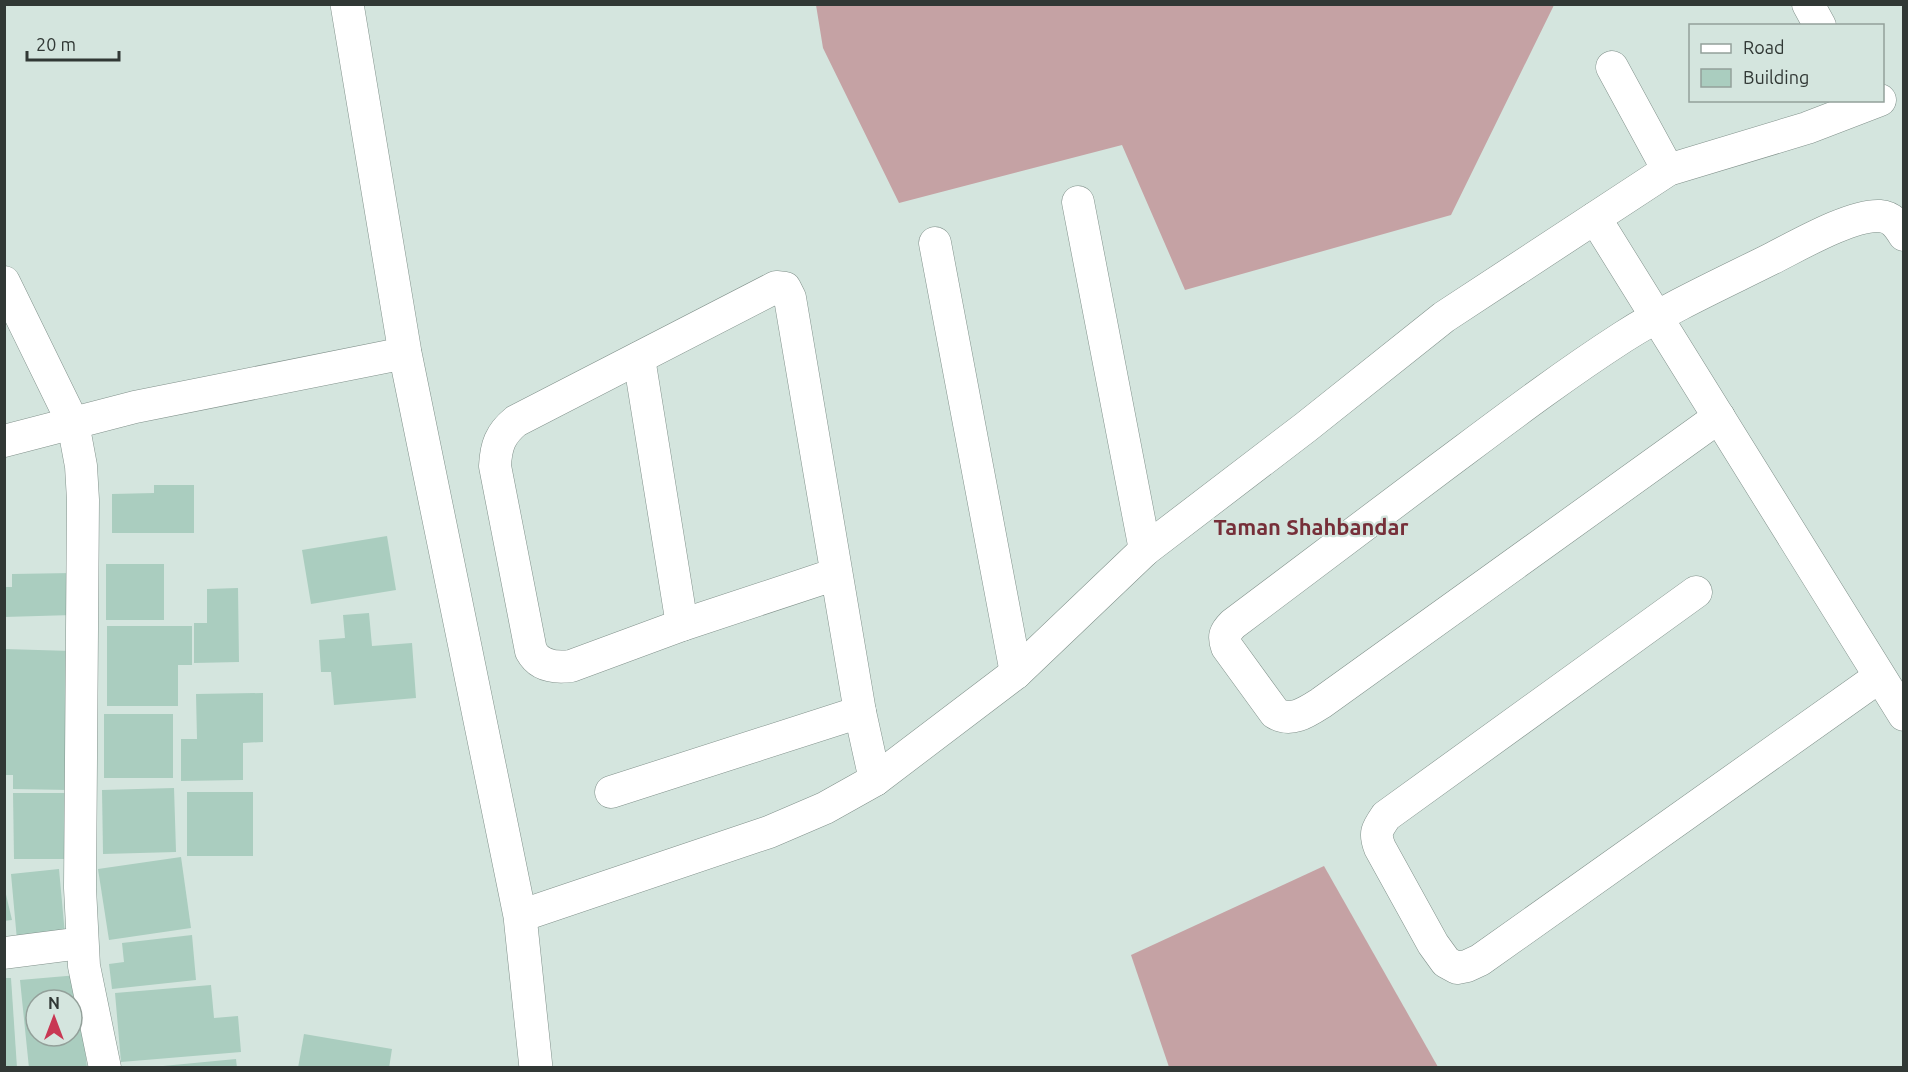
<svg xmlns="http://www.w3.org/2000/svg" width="1908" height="1072" font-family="Ubuntu,sans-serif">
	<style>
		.forest { fill: #c5a2a4 }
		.building { fill: #aacdbf; fill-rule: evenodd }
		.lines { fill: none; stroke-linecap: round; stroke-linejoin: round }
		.minor-casing { stroke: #81918b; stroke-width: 33 }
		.major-casing { stroke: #81918b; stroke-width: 34 }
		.minor { stroke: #fff; stroke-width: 32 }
		.major { stroke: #fff; stroke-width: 33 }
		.labels { text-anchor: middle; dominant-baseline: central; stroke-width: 4.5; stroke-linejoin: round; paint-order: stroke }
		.neighbourhood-label { font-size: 22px; font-weight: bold; fill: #762f39; stroke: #d4e5de }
	</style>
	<rect width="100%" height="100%" fill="#d4e5de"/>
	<g class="forest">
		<path d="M816 5V4L1554 5 1451 215 1185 290 1122 145 899 203 823 48Z"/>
		<path d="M1324 866 1438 1067H1169L1131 955Z"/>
	</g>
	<g class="building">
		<path d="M154 485H194V533H112V494L154 493Z"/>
		<path d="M387 536 396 590 311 604 302 550Z"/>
		<rect x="106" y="564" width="58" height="56"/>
		<path d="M72 573 73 615 4 617V587H12V574Z"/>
		<path d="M238 588 239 662 194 663V623H207V589Z"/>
		<path d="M369 613 372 646 412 643 416 698 334 705 331 672H321L319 640 345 638 343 615Z"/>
		<path d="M107 626H192V665H178V706H107Z"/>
		<path d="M4 649 72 651 69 790 13 789V775H4Z"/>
		<path d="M263 693V742L243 743V780L181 781V739H197L196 694Z"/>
		<rect x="104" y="714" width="69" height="64"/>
		<path d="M174 788 176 852 103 854 102 790Z"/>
		<rect x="187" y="792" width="66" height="64"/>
		<path d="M13 793H72V859H14Z"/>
		<path d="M181 857 191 928 109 940 98 869Z"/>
		<path d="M59 869 65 935 17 940 11 874Z"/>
		<path d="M4 886 12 920 4 921Z"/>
		<path d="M192 935 196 980 112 989 109 964 124 962 122 943Z"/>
		<path d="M78 975 87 1068H29L20 980ZM36 1000H72V1036H36Z"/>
		<path d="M4 978H11L17 1068H4Z"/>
		<path d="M211 985 214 1018 238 1016 241 1052 121 1062 115 993Z"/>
		<path d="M304 1034 392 1049 389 1068H298Z"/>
		<path d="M236 1059 237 1068H163V1066Z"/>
	</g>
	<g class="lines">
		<g class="minor-casing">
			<g id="minor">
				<path d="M1808 4 1820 26"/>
				<path d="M1612 67 1668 170"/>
				<path d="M1078 202 1145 550"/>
				<path d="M1595 218 1904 715"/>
				<path d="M935 243 1016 673"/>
				<path d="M4 282 73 423 81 466 83 500 80 888 84 966 105 1068"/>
				<path d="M639 358 682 625"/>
				<path d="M1719 417 1321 703C1307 712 1291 723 1275 713L1227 647C1223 636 1225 632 1233 624 1303 572 1373 519 1443 466 1502 422 1561 377 1623 337 1670 307 1721 284 1771 259 1797 246 1852 214 1880 216 1892 217 1898 225 1904 235"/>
				<path d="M4 441 135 407 405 353"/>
				<path d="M836 574 682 625 571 666C555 668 539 666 531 651L495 466C496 446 500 434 516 421L776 287 785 288 790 298 860 712 875 780"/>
				<path d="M1696 592 1386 816C1377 829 1374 833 1380 848L1433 944 1446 962 1457 968 1467 966 1480 960 1879 677"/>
				<path d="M611 792 860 712"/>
				<path d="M520 916 769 832 825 808 875 780 1016 673 1145 550 1306 427 1444 317 1668 170 1807 128 1880 100"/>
				<path d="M4 953 82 943"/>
			</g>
		</g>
		<g class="major-casing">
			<path id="major" d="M347 4 405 353 520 916 536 1068"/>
		</g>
		<use href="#minor" class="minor"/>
		<use href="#major" class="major"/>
	</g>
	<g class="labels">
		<g class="neighbourhood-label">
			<text x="1311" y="526">Taman Shahbandar</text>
		</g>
	</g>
	<rect width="1908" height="1072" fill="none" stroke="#313835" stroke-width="12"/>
	<rect x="1689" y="24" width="195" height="78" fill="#d4e5de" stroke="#93a09a" stroke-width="1.5"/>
	<rect x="1701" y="44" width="30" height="9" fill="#ffffff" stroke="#93a09a" stroke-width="1.5"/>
	<text x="1743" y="54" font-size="18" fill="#313835">Road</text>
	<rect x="1701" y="69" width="30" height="18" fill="#aacdbf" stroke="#93a09a" stroke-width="1.5"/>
	<text x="1743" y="84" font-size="18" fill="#313835">Building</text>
	<g transform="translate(54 1018)"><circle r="28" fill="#d4e5de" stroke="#93a09a" stroke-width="1.5"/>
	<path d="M0-4.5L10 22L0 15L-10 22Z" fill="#c83853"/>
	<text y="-9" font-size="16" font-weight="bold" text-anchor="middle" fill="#313835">N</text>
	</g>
	<path d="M27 51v9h92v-9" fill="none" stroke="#313835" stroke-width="3"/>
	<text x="36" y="51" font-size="18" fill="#313835" stroke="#d4e5de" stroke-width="4.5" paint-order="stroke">20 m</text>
</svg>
